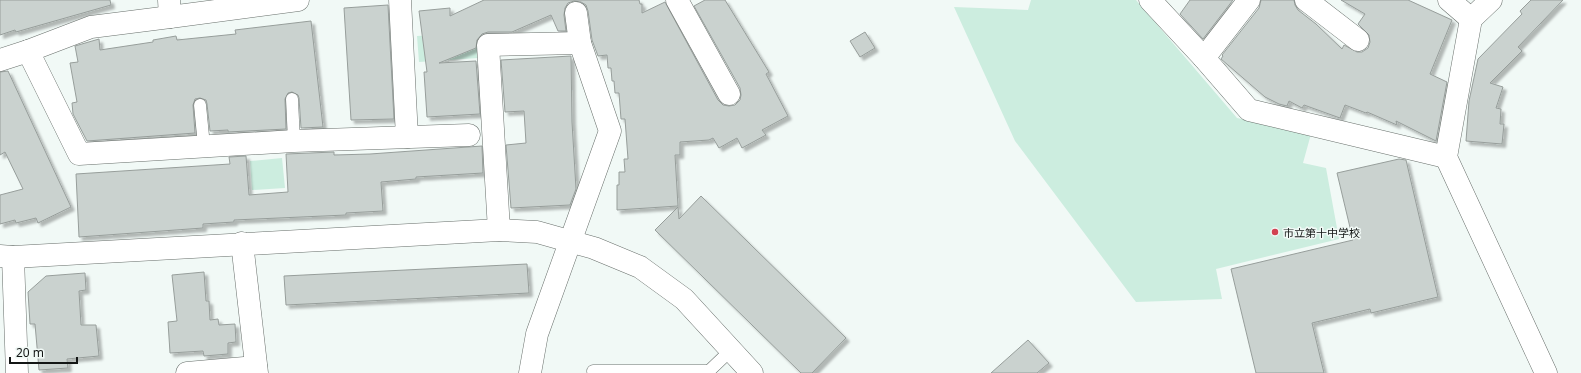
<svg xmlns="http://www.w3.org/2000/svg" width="1581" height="373" font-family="'Noto Sans','Noto Sans JP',sans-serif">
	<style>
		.green { fill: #cceddf }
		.building { fill: #cad2cf; stroke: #979e9b; filter: url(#shadow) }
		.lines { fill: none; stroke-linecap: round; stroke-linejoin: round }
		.service-casing { stroke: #686f6b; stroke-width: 13 }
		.minor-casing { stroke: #686f6b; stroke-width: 23 }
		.tertiary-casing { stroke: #686f6b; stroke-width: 23 }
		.service { stroke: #fff; stroke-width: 12 }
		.minor { stroke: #fff; stroke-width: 22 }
		.tertiary { stroke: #fff; stroke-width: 22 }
		.poi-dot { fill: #d24151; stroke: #f1f9f6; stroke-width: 1.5 }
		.labels { text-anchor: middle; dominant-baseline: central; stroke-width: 3; stroke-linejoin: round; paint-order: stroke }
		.poi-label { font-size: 11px; fill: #131615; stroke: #f1f9f6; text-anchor: start }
	</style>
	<defs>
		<filter id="shadow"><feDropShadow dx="3.5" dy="3.5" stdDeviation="1" flood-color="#0004"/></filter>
	</defs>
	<rect width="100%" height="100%" fill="#f1f9f6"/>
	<g class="green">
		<path d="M1031 0H1136L1237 118 1311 134 1303 163 1326 168 1339 239 1216 269 1222 299 1136 302 1015 141 954 7 1028 10Z"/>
		<path d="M455 34 456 43 477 41 478 58 419 62 417 36Z"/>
		<path d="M282 158 285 188 252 190 250 161Z"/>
	</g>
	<g class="building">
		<path d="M0 0H110L111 5 16 32 15 30 0 35Z"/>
		<path d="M484 0H639L640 4H642V13L665 2 718 100 723 105 729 106 735 105 740 100 741 95 740 88 694 6 705 0H725L769 72 766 74 788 116 762 130 766 135 742 148 737 138 719 148 713 138 709 140 680 142V155H675L678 206 617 210V185H619V172H625L624 159H628L625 119H621L619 93H615L614 81H612L611 68H608L607 55 598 56 592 40 588 11 586 5 581 2 574 1 568 3 565 8 564 15 566 31H558L551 15 512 32H488L482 34 477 40 476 48 439 63 476 61 480 114 427 117 424 72H427L419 11 450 8V16Z"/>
		<path d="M1190 0H1233L1203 39 1180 14Z"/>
		<path d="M1261 0H1294L1295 5 1298 10 1316 24 1342 49 1344 45 1357 52H1362L1368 48 1370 42 1369 35 1358 24 1365 14 1341 0H1408L1452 20 1430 74 1447 82 1436 141 1396 121 1397 125 1367 112 1366 113 1345 105 1340 118 1304 105 1302 108 1289 101 1287 106 1279 104 1265 97 1221 59 1223 56 1222 55 1259 8Z"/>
		<path d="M1531 0H1563L1518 47 1522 51 1490 83 1503 87 1496 108 1501 109 1500 124H1504L1502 144 1466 141 1469 101 1478 59 1522 14 1520 11Z"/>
		<path d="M388 5 394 119 351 120 344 8Z"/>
		<path d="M311 21 323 127 301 128 299 98 298 95 292 92 288 93 285 99 286 129 228 132V130L210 131 207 104 206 100 200 98 195 99 193 105 195 133 87 141 73 114 72 103 77 102 70 63 78 62 75 46 99 39 100 50 153 42V40L176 36 177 40 236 34 235 30Z"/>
		<path d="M865 32 875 48 860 57 850 41Z"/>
		<path d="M571 56 572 122 576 189 570 205 511 208 506 145 526 143 524 111 505 112 501 60Z"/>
		<path d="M8 71 71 207 38 223 36 218 16 223 15 220 0 224V195L23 189 5 152 0 155V72Z"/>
		<path d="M482 146 483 173 416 177V179L381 182 383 211 346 213V215L234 220V222L203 224V228L79 237 76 174 230 164 229 157 246 156 249 195 288 192 286 154 334 152V155L370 154Z"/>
		<path d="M1399 159 1406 160 1438 297 1371 313 1370 309 1312 323 1324 373H1256L1231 269 1353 240 1337 173Z"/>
		<path d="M701 196 846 338 812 373H801L655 230 678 207 679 219Z"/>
		<path d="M527 264 529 293 286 305 284 276Z"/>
		<path d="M204 272 206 301H209L210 320 218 319 219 325 235 324 236 342 228 343V354L204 356 203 351 170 353 168 322 177 321 172 275Z"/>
		<path d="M85 273 86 290 79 291 81 325H96L99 356 67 359 68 368 39 370 35 324H30L28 292 46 276Z"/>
		<path d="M1028 340 1049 363 1037 373H991Z"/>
	</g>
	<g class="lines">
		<g class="service-casing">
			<g id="service">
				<path d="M292 99 294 141"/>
				<path d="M200 105 204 146"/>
				<path d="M593 371H709L731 350"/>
			</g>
		</g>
		<g class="minor-casing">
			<g id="minor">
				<path d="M169 0 170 17 298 0"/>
				<path d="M400 0 407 137"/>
				<path d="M677 0 729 94"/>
				<path d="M1150 0 1204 58 1249 110 1446 157"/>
				<path d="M1306 0 1358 40"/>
				<path d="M1449 0 1471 19"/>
				<path d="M1491 0 1471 19 1446 157 1546 373"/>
				<path d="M28 51 79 154 294 141 469 135"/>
				<path d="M1204 58 1249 0"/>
				<path d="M0 60 28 51 91 27 170 17"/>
				<path d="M499 230 488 45 580 43"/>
				<path d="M13 257 17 373"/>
				<path d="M187 373 256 367"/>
				<path d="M530 373 537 334 610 131 580 43 576 13"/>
			</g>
		</g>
		<g class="tertiary-casing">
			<g id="tertiary">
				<path d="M242 243 257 373"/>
				<path d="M0 256 13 257 499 230 537 232 594 248 640 267 684 299 752 373"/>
			</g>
		</g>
		<use href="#service" class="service"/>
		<use href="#minor" class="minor"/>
		<use href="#tertiary" class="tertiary"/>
	</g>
	<circle class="poi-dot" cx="1275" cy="232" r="4"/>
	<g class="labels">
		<g class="poi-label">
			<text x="1283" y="232">市立第十中学校</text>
		</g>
	</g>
	<path d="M10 357v6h67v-6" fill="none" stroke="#131615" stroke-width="2"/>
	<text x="16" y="357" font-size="12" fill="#131615" stroke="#f1f9f6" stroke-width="3" paint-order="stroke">20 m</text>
</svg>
